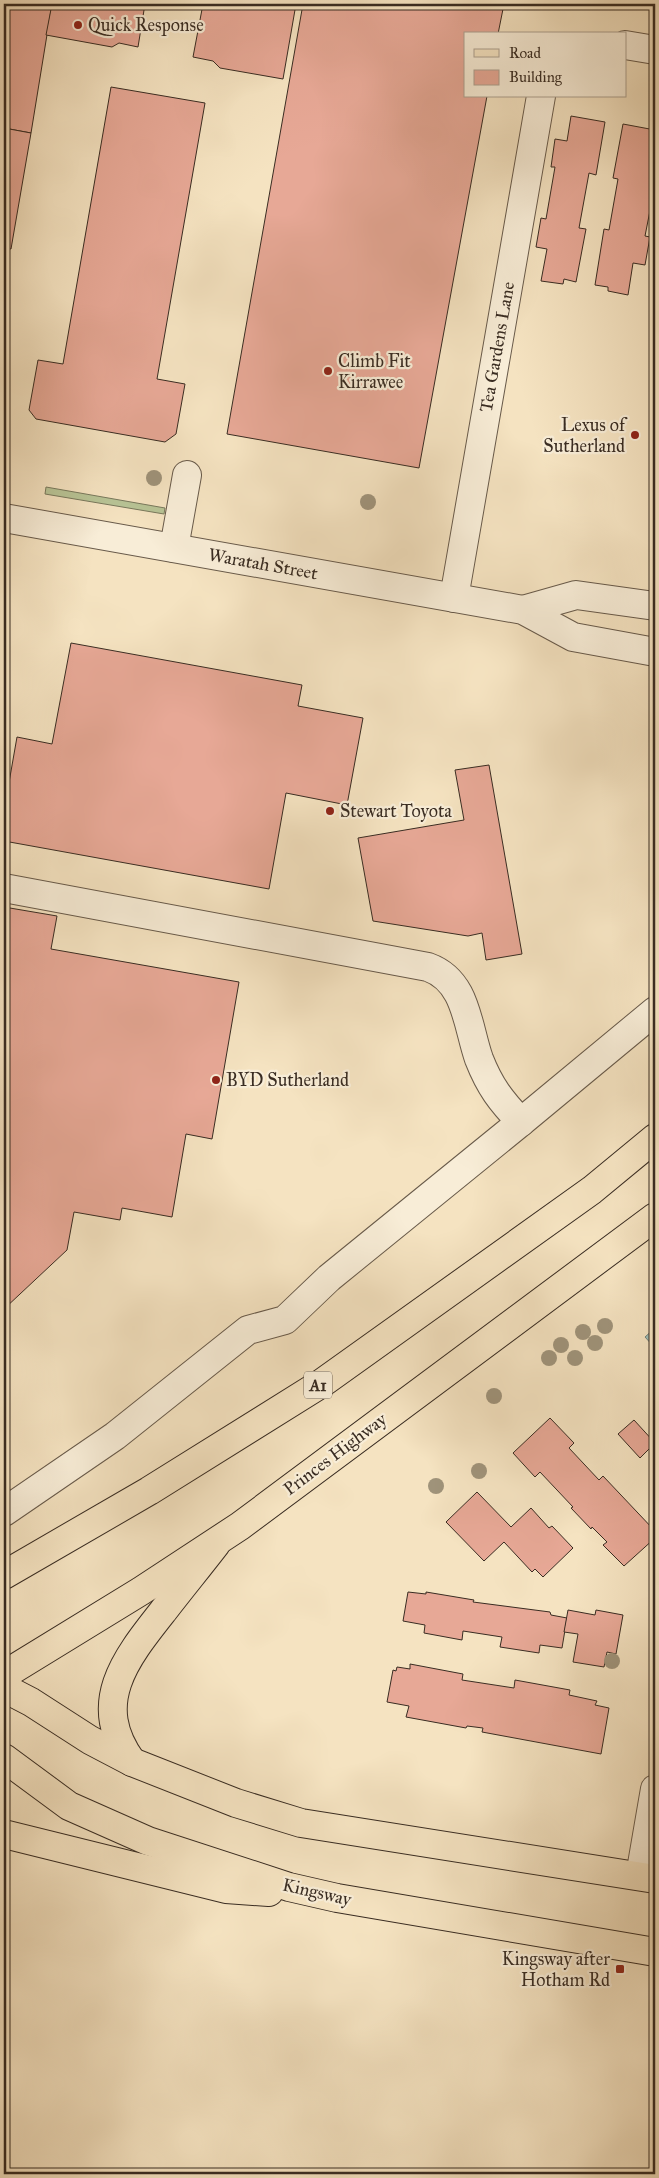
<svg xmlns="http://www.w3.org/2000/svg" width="659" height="2178" font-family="'IM FELL Great Primer',serif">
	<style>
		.green { fill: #b8c496; stroke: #78785c }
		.water { fill: #9dbdb7; stroke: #75837b }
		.building { fill: #e7a896; stroke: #392c22 }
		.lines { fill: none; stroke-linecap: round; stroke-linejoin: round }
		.minor-casing { stroke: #685a4a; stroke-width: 30 }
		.major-casing { stroke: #392c22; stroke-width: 30 }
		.highway-casing { stroke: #392c22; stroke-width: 30 }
		.minor { stroke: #f8edd7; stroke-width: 28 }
		.major { stroke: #f5e3c1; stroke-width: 28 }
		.highway { stroke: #f5e3c1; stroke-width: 28 }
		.tree { fill: #9f937a }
		.poi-dot { fill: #8f2418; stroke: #f8edd7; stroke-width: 2 }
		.labels { text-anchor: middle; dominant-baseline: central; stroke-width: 4.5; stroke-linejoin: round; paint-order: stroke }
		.shield { fill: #f8edd7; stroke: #726658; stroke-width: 1 }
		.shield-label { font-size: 16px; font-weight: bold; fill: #392c22 }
		.poi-label { font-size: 18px; fill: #392c22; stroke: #f8edd7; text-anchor: start }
		.street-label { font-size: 18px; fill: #392c22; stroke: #f8edd7 }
	</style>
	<rect width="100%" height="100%" fill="#f5e3c1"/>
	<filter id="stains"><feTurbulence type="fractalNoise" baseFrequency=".004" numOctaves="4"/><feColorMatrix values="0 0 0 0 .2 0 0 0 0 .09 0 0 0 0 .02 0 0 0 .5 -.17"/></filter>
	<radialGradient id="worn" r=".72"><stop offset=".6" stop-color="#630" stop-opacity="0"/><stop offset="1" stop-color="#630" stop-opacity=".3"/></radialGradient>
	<path class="green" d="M46 487 165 508 164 514 45 494Z"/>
	<path class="water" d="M655 1328V1348L645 1337Z"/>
	<g class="building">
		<path d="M4 4H52L31 133 4 128Z"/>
		<path d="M52 4H145L138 47 119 43 112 47 46 35Z"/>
		<path d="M203 4H296L283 79 220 68 213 61 193 57Z"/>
		<path d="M303 4H504L498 34H465V96H487L419 468 227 434Z"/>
		<path d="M111 87 205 103 157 379 185 384 176 434 165 442 36 419 29 410 38 360 63 364Z"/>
		<path d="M571 116 605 122 596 175 589 173 579 228 586 229 576 282 564 279 563 284 541 281 547 249 536 247 541 218 546 219 555 167H551L555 139 567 141Z"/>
		<path d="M623 124 655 130 651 156 655 157V185L645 236 650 237 645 265 633 263 628 295 608 291V287L595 285 604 229 609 230 618 179 613 178Z"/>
		<path d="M4 128 31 133 11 249 4 248Z"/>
		<path d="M71 643 302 685 298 706 363 718 347 805 286 793 269 889 4 841V811L17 737 52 744Z"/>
		<path d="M489 765 522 954 486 960 482 933 468 936 373 921 358 838 464 820 455 770Z"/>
		<path d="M4 907 57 916 51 949 239 982 212 1139 186 1134 172 1217 122 1208 120 1220 74 1212 67 1250 4 1309Z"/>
		<path d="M550 1418 574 1443 569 1448 599 1480 603 1476 655 1531V1538L624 1566 603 1545 607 1542 592 1527 591 1529 571 1508 573 1507 540 1472 535 1477 513 1453Z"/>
		<path d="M634 1420 655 1443 640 1458 618 1434Z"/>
		<path d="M477 1492 511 1527 531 1508 549 1528 552 1526 573 1548 543 1577 535 1569 532 1572 504 1542 484 1561 446 1522Z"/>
		<path d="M408 1592 426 1594V1592L474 1600 473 1602 550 1612 551 1615 567 1618 562 1648 540 1645 539 1653 500 1647 502 1637 463 1631 462 1640 424 1633 425 1625 403 1621Z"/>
		<path d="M568 1610 595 1615 596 1610 623 1615 616 1654 607 1652 604 1667 573 1662 578 1634 564 1632Z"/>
		<path d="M410 1664 463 1674 462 1680 514 1688 515 1680 570 1690 569 1695 597 1701 595 1705 609 1708 601 1754 482 1732 483 1728 467 1726 466 1728 406 1717 409 1706 387 1702 393 1670 396 1671 397 1667 410 1669Z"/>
	</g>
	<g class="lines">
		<g class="minor-casing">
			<g id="minor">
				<path d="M625 45 655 50"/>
				<path d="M4 518 523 610 573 637 655 652"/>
				<path d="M174 548 187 475"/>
				<path d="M454 598 541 96"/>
				<path d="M523 610 576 595 655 606"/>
				<path d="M4 888 428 967C467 981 467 1025 479 1059 490 1087 501 1101 521 1122"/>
				<path d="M4 1512 115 1436 248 1330 285 1320 329 1278 521 1122 655 1011"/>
				<path d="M640 1876 655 1789"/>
			</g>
		</g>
		<g class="major-casing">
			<g id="major">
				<path d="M4 1688 31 1702 90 1740 132 1762 236 1803 301 1823 655 1879"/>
				<path d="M4 1758 69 1806 148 1841 289 1887 337 1898 655 1952"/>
				<path d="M132 1762C89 1703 126 1658 164 1610 181 1588 199 1566 216 1544"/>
				<path d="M4 1834 226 1889 269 1892"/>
			</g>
		</g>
		<g class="highway-casing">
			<g id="highway">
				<path d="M4 1575 149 1491 322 1383 592 1190 655 1138"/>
				<path d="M4 1675 141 1591 240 1526 655 1217"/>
			</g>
		</g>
		<use href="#minor" class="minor"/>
		<use href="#major" class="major"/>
		<use href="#highway" class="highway"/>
	</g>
	<g class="tree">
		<circle cx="154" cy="478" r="8"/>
		<circle cx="368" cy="502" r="8"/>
		<circle cx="605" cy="1326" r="8"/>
		<circle cx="583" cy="1332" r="8"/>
		<circle cx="595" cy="1343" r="8"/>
		<circle cx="561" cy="1345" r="8"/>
		<circle cx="549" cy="1358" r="8"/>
		<circle cx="575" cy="1358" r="8"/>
		<circle cx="494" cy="1396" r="8"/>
		<circle cx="479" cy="1471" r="8"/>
		<circle cx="436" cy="1486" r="8"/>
		<circle cx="612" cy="1661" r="8"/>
	</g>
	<g class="poi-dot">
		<circle cx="78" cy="25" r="5"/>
		<circle cx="328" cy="371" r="5"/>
		<circle cx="635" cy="435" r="5"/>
		<circle cx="330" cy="811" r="5"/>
		<circle cx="216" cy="1080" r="5"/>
		<rect x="615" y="1964" width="10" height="10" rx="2.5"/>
	</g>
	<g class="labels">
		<rect class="shield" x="304" y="1371.5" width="28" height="27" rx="4"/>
		<g class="shield-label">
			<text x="318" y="1385">A1</text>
		</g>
		<g class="poi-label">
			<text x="88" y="25">Quick Response</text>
			<text x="338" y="361">Climb Fit<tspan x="338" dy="21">Kirrawee</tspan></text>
			<text x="625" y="425" text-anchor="end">Lexus of<tspan x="625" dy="21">Sutherland</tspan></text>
			<text x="340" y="811">Stewart Toyota</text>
			<text x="226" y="1080">BYD Sutherland</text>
			<text x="610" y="1959" text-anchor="end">Kingsway after<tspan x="610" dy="21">Hotham Rd</tspan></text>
		</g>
		<g class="street-label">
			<text transform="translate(497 347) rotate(-80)">Tea Gardens Lane</text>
			<text transform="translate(263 564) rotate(10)">Waratah Street</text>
			<text transform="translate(335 1454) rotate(-37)">Princes Highway</text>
			<text transform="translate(317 1892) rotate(13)">Kingsway</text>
		</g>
	</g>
	<rect width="659" height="2178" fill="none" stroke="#f5e3c1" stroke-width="20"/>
	<rect x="5" y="5" width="649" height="2168" fill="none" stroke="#392c22" stroke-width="2.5"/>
	<rect x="10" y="10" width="639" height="2158" fill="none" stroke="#392c22"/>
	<rect x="464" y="32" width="162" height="65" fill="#f8edd7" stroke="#aca08f"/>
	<rect x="474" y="49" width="25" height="8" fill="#f5e3c1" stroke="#aca08f"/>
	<text x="509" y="58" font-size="15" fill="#392c22">Road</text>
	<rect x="474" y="70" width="25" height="15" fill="#e7a896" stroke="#aca08f"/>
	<text x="509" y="82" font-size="15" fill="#392c22">Building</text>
	<rect width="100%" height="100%" filter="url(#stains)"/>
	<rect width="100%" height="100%" fill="url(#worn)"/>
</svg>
